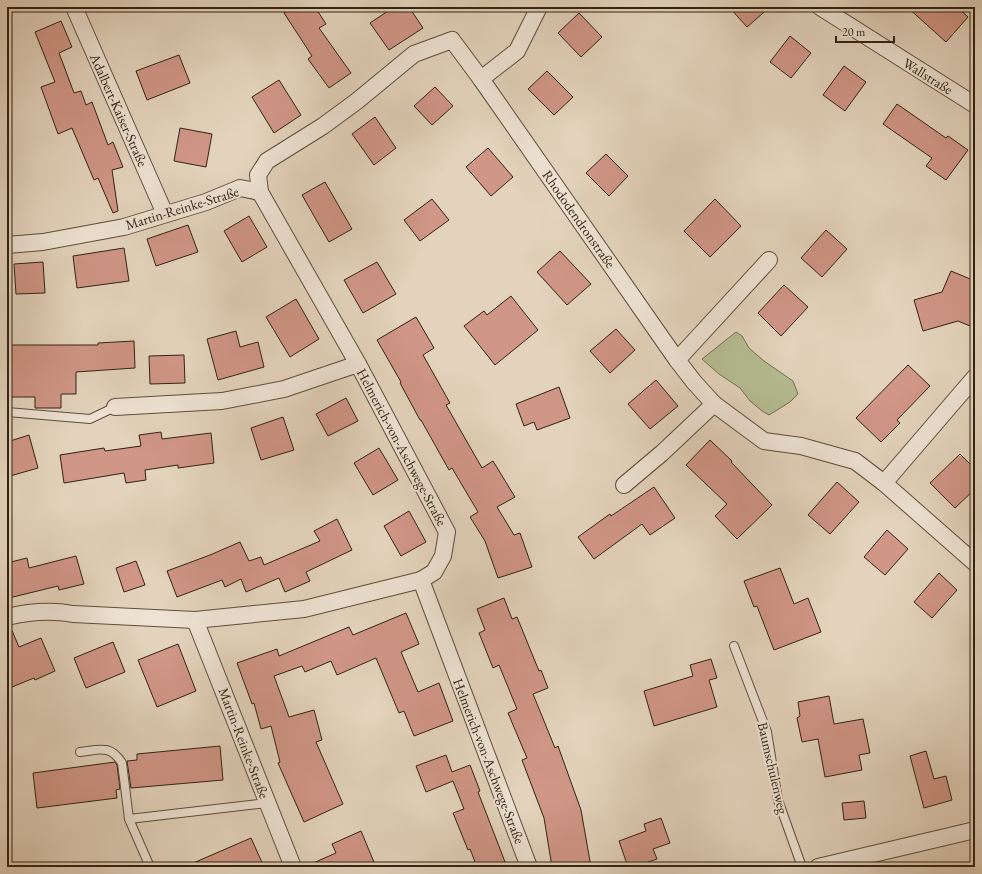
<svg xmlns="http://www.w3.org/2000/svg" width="982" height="874" font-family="'EB Garamond',serif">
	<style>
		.green { fill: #b4bc90; stroke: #736f51 }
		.building { fill: #d09686; stroke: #322212 }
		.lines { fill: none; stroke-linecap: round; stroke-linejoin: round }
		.lane-casing { stroke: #5e4e3c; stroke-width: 10 }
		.street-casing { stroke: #5e4e3c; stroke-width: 18 }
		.lane { stroke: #ede2d3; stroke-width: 8 }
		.street { stroke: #ede2d3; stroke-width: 16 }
		.labels { text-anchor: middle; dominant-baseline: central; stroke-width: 4; stroke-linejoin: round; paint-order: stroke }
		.street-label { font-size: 14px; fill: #322212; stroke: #ede2d3 }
	</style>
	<rect width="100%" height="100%" fill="#e3d3bc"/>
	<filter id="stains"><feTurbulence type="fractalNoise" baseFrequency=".005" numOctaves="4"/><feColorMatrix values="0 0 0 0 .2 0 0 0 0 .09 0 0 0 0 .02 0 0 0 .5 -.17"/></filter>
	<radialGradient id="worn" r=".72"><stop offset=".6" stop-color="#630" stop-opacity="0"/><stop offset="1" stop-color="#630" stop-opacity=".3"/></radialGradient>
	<path class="green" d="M736 332 742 336 749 348 764 361 793 381 798 394 790 402 769 415 762 411 750 401 740 388 719 374 702 359Z"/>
	<g class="building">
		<path d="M293 7H315L326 24 319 28 351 73 329 88 308 59 312 56 284 13Z"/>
		<path d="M394 7H409L423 28 389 50 370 23Z"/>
		<path d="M729 7H770L747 27Z"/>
		<path d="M907 7H957L968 17 946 42Z"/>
		<path d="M579 13 602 37 581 57 558 33Z"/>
		<path d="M61 21 72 47 59 53 74 93 81 91 86 105 92 102 108 145 113 142 123 167 112 170 118 211 113 213 98 178 94 180 72 128 58 134 41 87 55 82 35 32Z"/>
		<path d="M790 36 811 53 791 78 770 62Z"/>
		<path d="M179 55 190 83 147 100 136 71Z"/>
		<path d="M844 66 866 82 845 111 823 95Z"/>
		<path d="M547 71 573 97 554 115 528 89Z"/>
		<path d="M279 80 301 115 274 133 252 97Z"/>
		<path d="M435 87 453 106 432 125 414 106Z"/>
		<path d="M897 104 946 138 948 136 968 150 946 180 926 166 932 158 883 124Z"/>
		<path d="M375 117 396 148 374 165 352 134Z"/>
		<path d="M180 128 212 134 206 167 174 161Z"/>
		<path d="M488 148 513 177 491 196 466 167Z"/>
		<path d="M606 154 628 176 609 196 586 173Z"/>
		<path d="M325 182 352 229 329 242 302 195Z"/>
		<path d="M432 199 449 220 420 241 404 220Z"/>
		<path d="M715 199 741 226 710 257 684 231Z"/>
		<path d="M249 216 267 247 242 262 224 231Z"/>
		<path d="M188 225 198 252 156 266 147 239Z"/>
		<path d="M826 230 847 249 822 277 801 258Z"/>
		<path d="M124 248 129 281 77 288 73 256Z"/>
		<path d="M560 251 591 284 567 305 537 272Z"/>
		<path d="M43 262 45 293 16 294 14 264Z"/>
		<path d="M377 262 396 294 363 313 344 280Z"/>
		<path d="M951 271 975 281V328L958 321 923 331 914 300 942 292Z"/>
		<path d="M784 285 808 307 781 336 758 313Z"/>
		<path d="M511 296 538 330 495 365 464 326 484 311 487 315Z"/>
		<path d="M296 299 319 339 290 357 266 317Z"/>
		<path d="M416 317 434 348 423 355 450 403 446 405 482 468 493 461 515 497 497 507 514 535 520 533 532 567 498 578 485 541 470 517 478 512 452 468 449 470 421 420H420L400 383 401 382 377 340Z"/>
		<path d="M616 329 635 350 610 373 590 351Z"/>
		<path d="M236 331 240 347 258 342 264 367 218 380 207 339Z"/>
		<path d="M134 341 135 368 76 372V394H61V408H35V397H7V345H98V343Z"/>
		<path d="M184 355 185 383 150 384 149 356Z"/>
		<path d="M908 365 930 386 897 420 900 423 881 442 856 418Z"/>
		<path d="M656 380 678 406 650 429 628 404Z"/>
		<path d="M559 387 570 418 537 430 534 422 524 426 516 404Z"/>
		<path d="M346 398 358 421 328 436 316 414Z"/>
		<path d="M283 417 294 450 261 460 251 428Z"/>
		<path d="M161 432 162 439 211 433 214 463 178 468V465L145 470 146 480 126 483 124 473 64 483 60 455 104 448 105 451 141 446 139 435Z"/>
		<path d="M29 435 38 468 10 476 7 464V442Z"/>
		<path d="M710 440 732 461 731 462 772 505 737 539 715 516 727 504 686 465Z"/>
		<path d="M379 448 398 480 373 495 354 463Z"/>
		<path d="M960 454 975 469V489L955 508 930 483Z"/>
		<path d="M837 482 859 502 830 534 808 515Z"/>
		<path d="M654 487 675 518 650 535 642 524 594 559 578 537 610 514 611 516Z"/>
		<path d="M409 511 426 542 401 556 384 526Z"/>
		<path d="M337 519 352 550 306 572 310 581 285 592 279 578 246 592 241 579 225 587 222 580 177 597 167 571 210 555 240 542 249 561 261 557 264 565 320 541 314 531Z"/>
		<path d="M887 530 908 549 885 575 864 557Z"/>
		<path d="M76 556 84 584 59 590 58 586 9 598 7 589V563L27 558 29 568Z"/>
		<path d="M136 561 145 585 124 592 116 568Z"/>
		<path d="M780 568 794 604 808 598 821 632 774 650 757 606 754 607 744 581Z"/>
		<path d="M939 573 957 590 932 618 914 602Z"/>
		<path d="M504 598 512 619 517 617 539 671 541 670 548 688 533 694 555 748 558 746 581 810 591 867H552L544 818 522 760 527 758 508 713 517 709 499 665 493 668 479 633 485 630 477 609Z"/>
		<path d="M406 613 419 644 401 652 418 692 439 683 453 721 414 736 404 711 399 713 376 658 337 675 331 661 305 672 302 666 274 676 289 717 314 710 322 740 316 742 343 804 304 822 278 763 280 762 271 726 261 729 254 703 252 704 237 663 277 649 279 656 349 627 353 635Z"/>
		<path d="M7 626H10L19 647 41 638 55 671 35 680 34 678 12 687 7 675Z"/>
		<path d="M113 642 125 672 86 688 74 658Z"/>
		<path d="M178 644 196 691 157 707 138 660Z"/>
		<path d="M711 659 717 678 709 680 717 707 654 726 644 691 693 676 690 665Z"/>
		<path d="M829 696 834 724 863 719 870 753 859 755 862 770 825 777 818 739 802 742 797 718 800 716 798 702Z"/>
		<path d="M220 746 223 780 131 788 127 761 137 760V754Z"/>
		<path d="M926 751 934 779 946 776 952 800 924 808 910 756Z"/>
		<path d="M446 755 452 772 470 765 480 791 478 792 507 867H477L470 849 468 850 453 813 464 809 453 781 426 792 416 766Z"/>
		<path d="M115 762 117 765 120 789 116 790 117 798 37 808 33 773Z"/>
		<path d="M864 801 866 818 844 820 842 803Z"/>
		<path d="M661 818 670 843 653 849 657 859 634 867H628L619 841 646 831 644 824Z"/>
		<path d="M361 831 376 867H304L336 853 332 844Z"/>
		<path d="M251 838 264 867H184Z"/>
	</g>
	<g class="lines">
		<g class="lane-casing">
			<g id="lane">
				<path d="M7 412 90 419 115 407"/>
				<path d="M734 646 767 732 778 800 802 867"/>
				<path d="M80 752C99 750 110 744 122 763L129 819 150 867"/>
				<path d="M129 819 267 803"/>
			</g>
		</g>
		<g class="street-casing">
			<g id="street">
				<path d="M74 7 165 214"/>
				<path d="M820 7 975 105"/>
				<path d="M481 79 517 51 539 7"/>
				<path d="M260 192 358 364 447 532 443 556 434 572 421 580 529 867"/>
				<path d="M7 245 43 242 124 227 206 202 240 188 260 192 258 175 267 161 323 126 357 101 414 54 452 40 481 79 677 360 694 382 714 404 764 441 801 446 855 461 884 483 975 563"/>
				<path d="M677 360 769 260"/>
				<path d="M115 407 222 401 284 389 358 364"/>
				<path d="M884 483 975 377"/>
				<path d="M624 485 662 453 714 404"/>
				<path d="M7 617C28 612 51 610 73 614L195 620 304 609 421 580"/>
				<path d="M195 620 293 867"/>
				<path d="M818 867 975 830"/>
			</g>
		</g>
		<use href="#lane" class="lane"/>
		<use href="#street" class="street"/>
	</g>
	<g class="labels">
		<g class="street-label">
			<text transform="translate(928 76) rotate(32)">Wallstraße</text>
			<text transform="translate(119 110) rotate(66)">Adalbert-Kaiser-Straße</text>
			<text transform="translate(182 208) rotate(-17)">Martin-Reinke-Straße</text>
			<text transform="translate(579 219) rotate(55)">Rhododendronstraße</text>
			<text transform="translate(402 447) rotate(62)">Helmerich-von-Aschwege-Straße</text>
			<text transform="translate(244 743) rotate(69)">Martin-Reinke-Straße</text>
			<text transform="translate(489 761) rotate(69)">Helmerich-von-Aschwege-Straße</text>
			<text transform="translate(773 768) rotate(77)">Baumschulenweg</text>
		</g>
	</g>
	<rect width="982" height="874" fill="none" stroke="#e3d3bc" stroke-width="24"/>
	<rect x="8" y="8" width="966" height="858" fill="none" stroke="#322212" stroke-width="2"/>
	<rect x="12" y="12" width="958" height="850" fill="none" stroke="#322212"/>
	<path d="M836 36v6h58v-6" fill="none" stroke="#322212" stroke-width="2"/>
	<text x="842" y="36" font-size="12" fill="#322212" stroke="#ede2d3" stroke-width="3" paint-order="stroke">20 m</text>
	<rect width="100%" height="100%" filter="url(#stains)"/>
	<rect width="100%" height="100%" fill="url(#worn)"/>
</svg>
